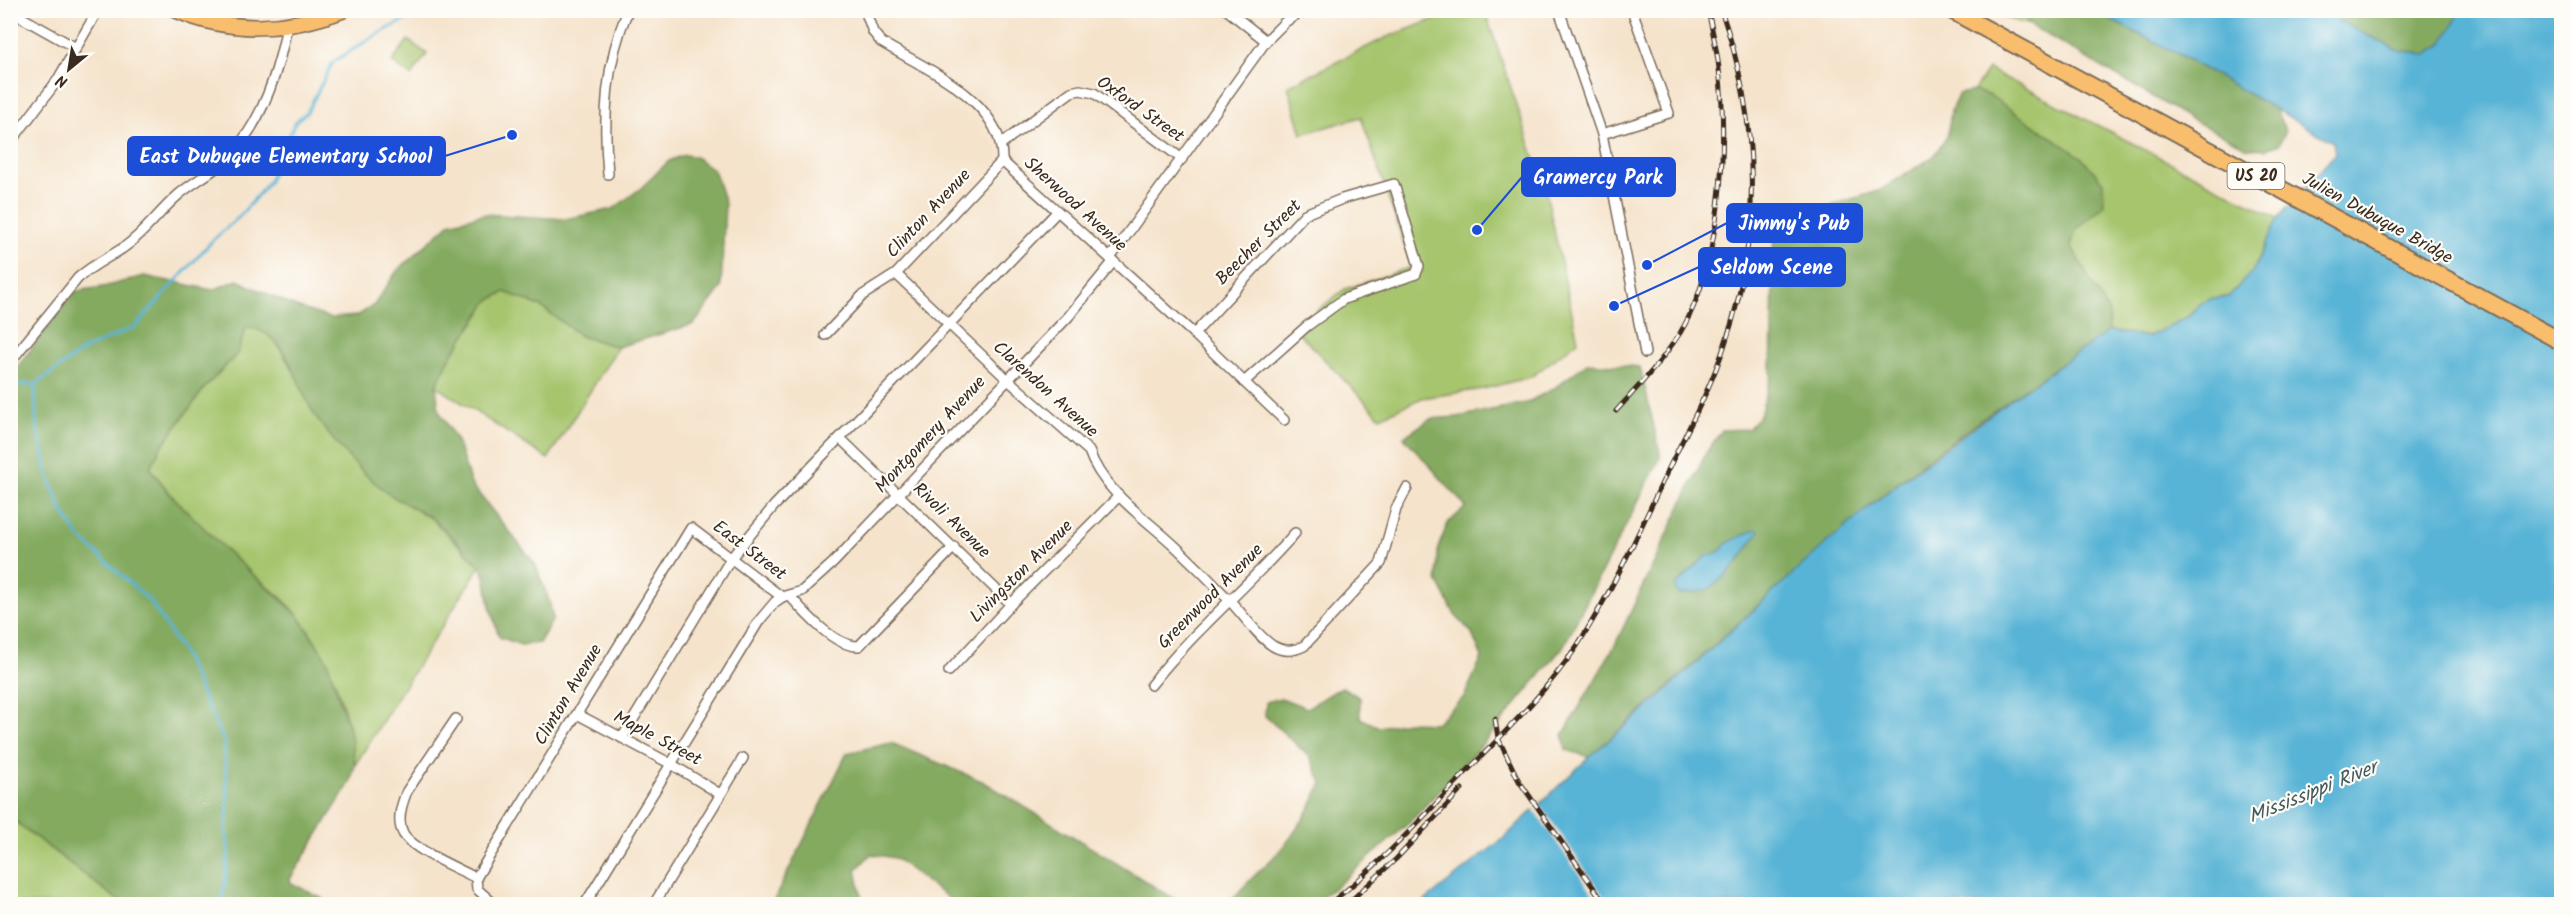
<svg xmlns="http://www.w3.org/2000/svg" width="2572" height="915" font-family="Kalam,sans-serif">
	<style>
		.green { fill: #a6c56d; stroke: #707846; stroke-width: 1.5 }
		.forest { fill: #84aa60; stroke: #606a3f; stroke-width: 1.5 }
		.water { fill: #58b4d6; stroke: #4a6f7a; stroke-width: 1.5 }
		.pier { fill: #f5e3cb }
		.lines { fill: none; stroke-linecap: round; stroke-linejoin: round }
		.stream { stroke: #58b4d6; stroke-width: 3 }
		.minor-casing { stroke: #7c6b5b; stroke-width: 12 }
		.primary-casing { stroke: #7c6b5b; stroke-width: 18 }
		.trunk-casing { stroke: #7c6b5b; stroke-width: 20 }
		.minor { stroke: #fff; stroke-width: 9 }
		.primary { stroke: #f9be6d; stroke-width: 15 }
		.trunk { stroke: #f9be6d; stroke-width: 16 }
		.rail-casing { stroke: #3b2a1e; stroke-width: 5 }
		.rail { stroke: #fdfcf7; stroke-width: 3; stroke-dasharray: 9; stroke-linecap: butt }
		.labels { text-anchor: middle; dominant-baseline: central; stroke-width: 4.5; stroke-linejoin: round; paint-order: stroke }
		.shield { fill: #fdfcf7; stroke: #75695f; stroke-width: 1.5 }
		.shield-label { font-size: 16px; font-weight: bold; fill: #3b2a1e }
		.street-label { font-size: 18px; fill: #3b2a1e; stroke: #fdfcf7 }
		.water-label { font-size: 20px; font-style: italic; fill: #455a5e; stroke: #fdfcf7 }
		.leader { fill: none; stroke: #1d4ed8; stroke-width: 2 }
		.callout-dot { fill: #1d4ed8; stroke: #fdfcf7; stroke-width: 2 }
		.callout { fill: #1d4ed8; stroke: #1d4ed8; stroke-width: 2 }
		.callout-label { font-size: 20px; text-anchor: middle; font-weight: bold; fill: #fff }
	</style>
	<rect width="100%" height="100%" fill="#fdfcf7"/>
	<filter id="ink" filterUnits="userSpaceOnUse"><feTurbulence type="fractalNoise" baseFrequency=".0167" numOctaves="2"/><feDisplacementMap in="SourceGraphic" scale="12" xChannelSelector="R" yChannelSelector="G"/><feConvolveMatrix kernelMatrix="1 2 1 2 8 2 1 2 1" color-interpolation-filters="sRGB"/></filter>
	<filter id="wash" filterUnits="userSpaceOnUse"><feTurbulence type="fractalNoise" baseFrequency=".008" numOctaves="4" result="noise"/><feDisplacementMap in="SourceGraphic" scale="24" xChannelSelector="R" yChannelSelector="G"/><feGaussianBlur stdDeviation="1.35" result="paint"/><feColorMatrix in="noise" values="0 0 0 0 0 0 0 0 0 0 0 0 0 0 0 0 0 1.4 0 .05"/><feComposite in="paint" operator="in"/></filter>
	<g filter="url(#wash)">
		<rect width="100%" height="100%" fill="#f5e3cb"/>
		<g class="green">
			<path d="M1456 11H1485L1546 192 1578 341 1531 377 1483 389 1422 398 1380 417 1294 328 1345 289 1412 267 1361 117 1302 134 1288 86 1385 38Z"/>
			<path d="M1987 11H2020L2030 25 1997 16Z"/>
			<path d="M408 40 427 54 411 76 392 62Z"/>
			<path d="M1988 69 2278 218 2253 271 2228 297 2213 298 2200 304 2189 316 2148 337 2109 331 2056 237 1969 98Z"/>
			<path d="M505 292 540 306 581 336 618 347 548 459 436 386 451 356 489 300Z"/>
			<path d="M246 327 258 329 273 337 291 367 392 496 431 518 480 566 355 765C349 713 331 658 299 617 286 599 265 585 248 570 213 539 178 506 150 468L161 447 206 386 237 354Z"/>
			<path d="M10 818 123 904H11Z"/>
		</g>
		<g class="forest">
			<path d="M2021 10 2093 11 2175 52 2275 109 2286 131 2278 145 2266 149 2248 148 2187 117 2030 25Z"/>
			<path d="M2318 11H2461L2442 45 2425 55 2395 49Z"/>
			<path d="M1974 91 1989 95 2081 157 2103 182 2104 205 2076 230 2071 246 2109 313V331C2034 383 1958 433 1888 491 1786 577 1690 670 1589 757L1566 750 1563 735 1614 647 1706 453 1722 430 1748 429 1760 415 1771 376 1774 222 1879 191 1933 157 1948 134 1951 110 1959 94Z"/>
			<path d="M684 155 694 156 714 170 725 203 721 288 694 324 618 347 581 336 540 306 505 292 489 300 451 356 436 386 439 411 457 441 471 484 535 564 550 603 553 619 539 643 521 645 499 637 490 606 485 576 480 566C464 550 449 531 431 518 419 509 403 504 391 495 363 476 338 447 318 420 295 389 291 332 246 327L237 354 206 386 161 447 150 468 170 494 231 555 298 615 327 660 351 736 355 765 350 783 290 879 291 883 333 904H123L11 818V375L76 291 103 287 144 276 213 290 237 280 296 307 330 318 357 316 374 305 397 271 450 223 483 214 565 219 613 209 641 188 669 161Z"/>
			<path d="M1587 363 1640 367 1661 457 1563 647 1488 738 1409 823 1337 886 1311 904H1229C1243 885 1260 871 1277 854 1296 833 1311 809 1322 783L1310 757 1265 716 1266 702 1281 698 1307 708 1342 687 1360 698V718L1379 727 1407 722 1436 723 1464 697 1482 657 1471 632 1455 615 1437 580 1438 548 1448 523 1466 507 1404 437 1430 419 1457 417 1526 403 1553 389Z"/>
			<path d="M891 743 984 782 1181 903 1192 904H956L895 858 871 854 856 870 863 904H772L847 753Z"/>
		</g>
		<g class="water">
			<path d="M2093 11H2318L2395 49 2425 55 2442 44 2461 11H2561V904H1421L1504 838 1589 757 1655 701 1822 547 1891 489 2014 397 2109 331 2148 337 2189 316 2200 304 2213 298 2228 297 2253 271 2278 218 2335 154 2333 142 2175 52Z"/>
			<path d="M1756 529 1759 531C1747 551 1727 579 1706 590 1699 593 1686 593 1678 594L1675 587 1705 557 1720 551 1727 543Z"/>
		</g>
		<path class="pier" d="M1538 802 1609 904H1600L1532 807Z"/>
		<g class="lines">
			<g class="stream">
				<path d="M35 385 36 420 48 475 61 509 79 537 150 601 182 651 224 742 228 803 226 832 229 850 222 904"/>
				<path d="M10 387 25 384 35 385 85 349 135 327 212 241 239 217 268 183 295 122 307 112 333 62 378 34 425 10"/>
			</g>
		</g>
	</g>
	<g filter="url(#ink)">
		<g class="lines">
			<g class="minor-casing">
				<g id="minor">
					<path d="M865 10 873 32 881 42C925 69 1004 100 1002 161L1194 334 1284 420"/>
					<path d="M1227 10 1266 41"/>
					<path d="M1559 10 1602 134 1645 353"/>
					<path d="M10 11 76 48"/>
					<path d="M1602 134 1669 113 1632 10"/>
					<path d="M10 143 57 81 98 10"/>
					<path d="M1001 144 1071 92 1080 90 1094 93 1182 159"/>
					<path d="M608 174C603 117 605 64 628 10"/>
					<path d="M1110 258 1266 41 1285 22 1303 10"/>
					<path d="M896 274 1007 379 1089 451C1103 492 1147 519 1177 548 1195 565 1212 582 1229 600 1244 615 1256 635 1273 646 1283 652 1294 651 1304 646L1381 563 1396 509 1407 488"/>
					<path d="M1194 334 1305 214 1342 199 1394 184 1419 266 1416 274 1344 299 1307 326 1244 382"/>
					<path d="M825 335 863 295 896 274 1002 161"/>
					<path d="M10 362 78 278C92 265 108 258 123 248 144 234 158 213 176 197 191 183 209 175 224 161 261 128 278 73 287 26"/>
					<path d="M841 439 1011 604"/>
					<path d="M789 595C804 612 834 647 859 646L954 547"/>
					<path d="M949 671 1011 604 1119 496"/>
					<path d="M1151 685C1194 630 1249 586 1295 533"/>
					<path d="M577 714 673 765 720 794"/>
					<path d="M456 719 407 791C402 803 396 820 403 833 411 849 459 869 476 878"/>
					<path d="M622 738 732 557 774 506 1057 212"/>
					<path d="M476 878 691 528 782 597 802 591 833 563 1068 317 1113 262"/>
					<path d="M476 878 477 889 494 904"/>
					<path d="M585 904 759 621 775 602 782 597"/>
					<path d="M654 904 743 758"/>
				</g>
			</g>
			<g class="primary-casing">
				<path id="primary" d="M176 10C230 34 289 31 343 10"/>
			</g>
			<g class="trunk-casing">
				<path id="trunk" d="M1951 10 2562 342"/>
			</g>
			<use href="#minor" class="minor"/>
			<use href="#primary" class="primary"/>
			<use href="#trunk" class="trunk"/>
			<g class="rail-casing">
				<g id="rail">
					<path d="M1616 411C1639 386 1662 361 1680 333 1721 266 1728 145 1719 69 1717 49 1712 30 1708 10"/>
					<path d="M1495 719 1498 738 1519 781 1605 904"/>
					<path d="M1329 904C1380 865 1423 817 1467 771 1506 731 1546 692 1577 646 1613 590 1640 530 1668 470 1687 430 1710 390 1724 347 1762 238 1760 120 1721 10"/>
					<path d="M1347 904 1396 859 1462 789"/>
				</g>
			</g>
			<use href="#rail" class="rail"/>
		</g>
	</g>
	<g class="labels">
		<rect class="shield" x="2227.5" y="163" width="57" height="26" rx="4.5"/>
		<g class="shield-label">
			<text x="2256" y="176">US 20</text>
		</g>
		<g class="street-label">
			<text transform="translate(1140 110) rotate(35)">Oxford Street</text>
			<text transform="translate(1075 205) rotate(42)">Sherwood Avenue</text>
			<text transform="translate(929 214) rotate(-47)">Clinton Avenue</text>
			<text transform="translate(2377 219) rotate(29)">Julien Dubuque Bridge</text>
			<text transform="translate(1259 243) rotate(-45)">Beecher Street</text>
			<text transform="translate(1045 390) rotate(42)">Clarendon Avenue</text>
			<text transform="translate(931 435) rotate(-47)">Montgomery Avenue</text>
			<text transform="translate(951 521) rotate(44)">Rivoli Avenue</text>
			<text transform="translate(749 551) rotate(37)">East Street</text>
			<text transform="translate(1022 572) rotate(-45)">Livingston Avenue</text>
			<text transform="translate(1211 597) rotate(-45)">Greenwood Avenue</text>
			<text transform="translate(569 695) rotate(-59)">Clinton Avenue</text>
			<text transform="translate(657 739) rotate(28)">Maple Street</text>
		</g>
		<g class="water-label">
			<text transform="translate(2313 793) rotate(-22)">Mississippi River</text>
		</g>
	</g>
	<path class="leader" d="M512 135L445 156M1477 230L1522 177M1647 265L1727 223M1614 306L1699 267"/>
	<g class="callout-dot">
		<circle cx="512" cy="135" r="6"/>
		<circle cx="1477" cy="230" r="6"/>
		<circle cx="1647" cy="265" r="6"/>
		<circle cx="1614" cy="306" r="6"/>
	</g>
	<g class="callout">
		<rect x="128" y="137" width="317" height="38" rx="6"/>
		<rect x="1522" y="158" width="153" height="38" rx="6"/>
		<rect x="1727" y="204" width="135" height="38" rx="6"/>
		<rect x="1699" y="248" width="146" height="38" rx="6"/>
	</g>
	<g class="callout-label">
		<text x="286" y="163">East Dubuque Elementary School</text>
		<text x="1598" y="184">Gramercy Park</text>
		<text x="1794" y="230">Jimmy's Pub</text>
		<text x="1772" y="274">Seldom Scene</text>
	</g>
	<rect width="2572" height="915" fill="none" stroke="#fdfcf7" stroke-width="36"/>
	<g transform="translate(69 69) rotate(210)" stroke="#fdfcf7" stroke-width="4.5" paint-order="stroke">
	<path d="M0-4.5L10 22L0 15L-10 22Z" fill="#3b2a1e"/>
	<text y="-9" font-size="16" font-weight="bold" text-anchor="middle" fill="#3b2a1e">N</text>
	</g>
</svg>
